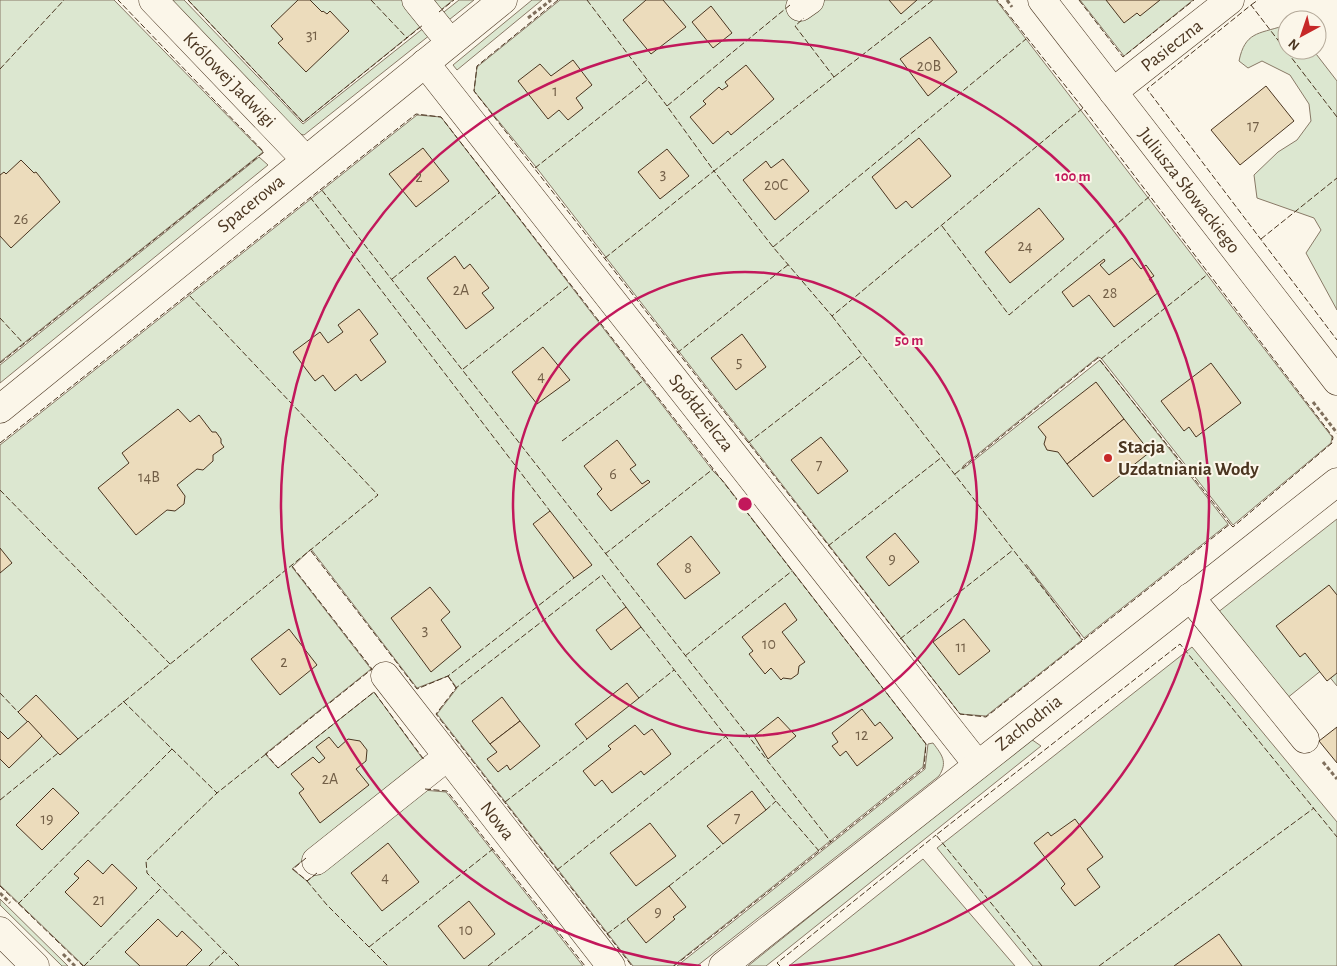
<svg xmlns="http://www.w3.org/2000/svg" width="1337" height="966" font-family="'Alegreya Sans',sans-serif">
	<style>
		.green { fill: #dce7d0; stroke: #887966 }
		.building { fill: #ecdcbc; stroke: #4a3520 }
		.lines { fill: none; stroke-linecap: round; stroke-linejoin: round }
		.minor-casing { stroke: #4a3520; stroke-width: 29 }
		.path { stroke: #7f6f5c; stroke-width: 3; stroke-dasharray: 4 2.5; stroke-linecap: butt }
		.minor { stroke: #fbf6e9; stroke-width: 28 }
		.fence { stroke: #4a3520; stroke-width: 1; stroke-dasharray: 6 2.5; stroke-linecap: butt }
		.ring { fill: none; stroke: #c2185b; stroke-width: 2.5 }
		.poi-dot { fill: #c62828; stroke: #fbf6e9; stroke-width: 2 }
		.labels { text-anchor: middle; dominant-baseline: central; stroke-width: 4; stroke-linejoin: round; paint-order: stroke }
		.number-label { font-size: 16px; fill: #725f47 }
		.street-label { font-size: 19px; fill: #4a3520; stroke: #fbf6e9 }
		.poi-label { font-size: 19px; font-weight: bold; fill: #4a3520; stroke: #fbf6e9; text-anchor: start }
		.centre { fill: #c2185b; stroke: #fbf6e9; stroke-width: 2.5 }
		.ring-label { font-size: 15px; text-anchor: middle; font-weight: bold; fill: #c2185b; stroke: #fbf6e9; stroke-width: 4; stroke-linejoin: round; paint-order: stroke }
	</style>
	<rect width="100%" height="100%" fill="#fbf6e9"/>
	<g class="green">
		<path d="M0 0H114L263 152 0 362Z"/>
		<path d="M170 0H184L303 124 459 0H474L304 135 300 134Z"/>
		<path d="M188 0H453L303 122Z"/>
		<path d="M532 0H542L457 70 453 65Z"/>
		<path d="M560 0H996L1332 437 1331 443 1233 525 1101 358 1098 357 963 466V469L1100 360 1228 524 1084 638 1026 564 1082 640 986 716 960 714 536 167 474 91 477 67Z"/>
		<path d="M1080 0H1193L1124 56Z"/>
		<path d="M1283 26 1287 29V50H1313L1337 81V310L1306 253 1321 230 1314 218 1257 198 1254 175 1278 152 1297 140 1311 121 1309 104 1290 75 1262 61 1248 68 1239 61C1245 32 1258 34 1283 26Z"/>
		<path d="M417 115 441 117 713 471 723 481 926 744 923 767 673 966H633L437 714 457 688 448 676 417 688 311 549 292 567 371 669 265 754 278 768 374 692 425 762 292 869 307 881 423 790 446 792 583 966H84L0 885V445Z"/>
		<path d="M259 157 268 165 0 383V365Z"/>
		<path d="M1337 519V686L1323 669 1286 699 1217 613Z"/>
		<path d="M1192 647 1337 822V966H1033L937 848Z"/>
		<path d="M1031 739 1041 746 766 966H748Z"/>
		<path d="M933 743C942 755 948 762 939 776L697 966H677L925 769 928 744Z"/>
		<path d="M923 859 1015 966H789Z"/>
		<path d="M0 899 68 966H62L0 905Z"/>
	</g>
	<g class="building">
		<path d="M298 0H310L322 12 323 11 327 14 330 11 349 31 306 72 278 43 283 39 271 26Z"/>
		<path d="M646 0H663L686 27 651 54 623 20Z"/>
		<path d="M889 0H917L901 14Z"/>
		<path d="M1106 0H1160L1140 16 1137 13 1124 23Z"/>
		<path d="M711 6 732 33 713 48 692 22Z"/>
		<path d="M930 37 957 72 928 96 900 59Z"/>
		<path d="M573 60 592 85 576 98 583 108 568 120 559 110 548 119 518 81 540 64 551 76Z"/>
		<path d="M746 65 774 99 731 135 728 131 713 144 690 117 706 104 703 101 719 87 722 90 728 86 725 82Z"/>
		<path d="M1266 86 1294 121 1240 165 1211 130Z"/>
		<path d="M919 138 951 176 912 208 906 201 896 209 872 177Z"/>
		<path d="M423 148 449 181 416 207 389 174Z"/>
		<path d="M667 149 689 176 660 199 638 172Z"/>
		<path d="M783 159 809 191 775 220 743 180 766 161 771 168Z"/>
		<path d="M21 160 34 173 36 172 60 202 11 248 0 236V175L4 172 6 174Z"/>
		<path d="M1039 208 1064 239 1010 283 985 252Z"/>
		<path d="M455 256 464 269 470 264 489 288 482 293 494 308 466 329 427 278Z"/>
		<path d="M1132 258 1141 269 1146 265 1154 276 1149 279 1159 292 1114 327 1089 295 1073 307 1062 292 1104 259 1105 261 1100 265 1109 275Z"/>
		<path d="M359 309 378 334 370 340 386 362 361 381 356 374 335 391 323 375 315 381 293 352 320 332 328 343 343 332 338 325Z"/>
		<path d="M742 334 766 367 736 390 711 358Z"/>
		<path d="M543 347 570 380 537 404 512 372Z"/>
		<path d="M1211 363 1241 403 1196 437 1189 427 1184 431 1161 401Z"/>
		<path d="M1096 382 1124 419 1067 464 1058 452 1047 450 1044 444 1046 437 1038 427Z"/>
		<path d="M178 409 190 422 199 415 212 432H216L221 439V443L224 447 213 455V461L203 470 197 469 177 485 185 496 184 504 175 511 167 510 136 535 98 488 129 463 122 453Z"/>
		<path d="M1124 419 1150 452 1093 497 1067 464Z"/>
		<path d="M821 437 848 471 818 494 791 460Z"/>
		<path d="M617 440 636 465 630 469 642 484 648 480 650 482 611 511 597 494 602 489 584 466Z"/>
		<path d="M550 511 592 565 574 578 533 524Z"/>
		<path d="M895 533 919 562 889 586 866 557Z"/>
		<path d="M691 536 720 573 685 599 657 564Z"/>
		<path d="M0 548 12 563 0 573Z"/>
		<path d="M1329 585 1337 595V673L1327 681 1305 653 1300 657 1276 626Z"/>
		<path d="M430 587 450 612 441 620 461 647 431 672 391 618Z"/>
		<path d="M785 603 797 620 782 632 805 662 799 666 798 674 791 679 783 678 781 680 771 668 765 674 749 654 753 651 742 637Z"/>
		<path d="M626 607 641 627 611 650 596 630Z"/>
		<path d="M964 619 990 651 959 675 933 642Z"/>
		<path d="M289 629 317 665 280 695 251 659Z"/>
		<path d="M627 683 639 698 587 739 575 724Z"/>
		<path d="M36 695 78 739 60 755 18 712Z"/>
		<path d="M502 697 520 721 490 744 472 721Z"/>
		<path d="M862 709 875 726 880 722 893 738 857 766 846 751 840 756 832 746 838 742 832 733Z"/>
		<path d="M778 717 796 736 768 759 754 736Z"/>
		<path d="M28 721 42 736 9 768 0 759V731L8 739Z"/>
		<path d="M520 721 540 746 510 770 507 765 498 772 487 759 497 752 490 744Z"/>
		<path d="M635 725 644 735 652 729 671 754 644 775 641 771 612 793 602 780 595 786 583 771 611 749 608 746Z"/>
		<path d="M1337 727V763L1319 741Z"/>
		<path d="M329 737 338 748 348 739 360 741 367 750 366 761 356 769 369 785 320 823 299 793 304 789 291 774 313 757 319 763 325 758 316 747Z"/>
		<path d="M53 788 79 813 42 850 16 825Z"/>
		<path d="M752 791 766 810 723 844 707 826Z"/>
		<path d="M1075 819 1103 857 1087 869 1100 887 1075 906 1061 888 1065 884 1034 843 1048 832 1051 836Z"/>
		<path d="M650 823 676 856 636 886 610 853Z"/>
		<path d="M388 843 419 882 382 911 351 873Z"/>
		<path d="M88 860 103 874 112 864 137 888 101 927 65 892 79 878 74 874Z"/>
		<path d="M669 886 686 907 673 917 675 919 646 943 627 919Z"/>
		<path d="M469 901 495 934 464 959 438 926Z"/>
		<path d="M158 919 177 937 182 931 202 950 186 966H140L125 952Z"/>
		<path d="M1219 934 1242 966H1174Z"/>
	</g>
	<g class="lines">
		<g class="minor-casing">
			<g id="minor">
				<path d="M153 0 306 160"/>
				<path d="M416 0 450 42"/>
				<path d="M1042 0 1337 381"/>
				<path d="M800 7 810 0"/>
				<path d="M425 63 977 764"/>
				<path d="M1113 92 1230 0"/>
				<path d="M0 409 503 0"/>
				<path d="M1190 597 1305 739"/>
				<path d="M385 676 611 966"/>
				<path d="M316 861 447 757"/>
				<path d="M0 931 35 966"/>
				<path d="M723 966 1337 482"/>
			</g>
		</g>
		<g class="path">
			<path d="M1007 0 1012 7"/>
			<path d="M528 18 551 0"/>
			<path d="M1313 402 1337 433"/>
			<path d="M1323 762 1337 779"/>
			<path d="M0 893 10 903"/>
			<path d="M63 954 75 966"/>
		</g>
		<use href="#minor" class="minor"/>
		<g class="fence">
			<path d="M188 0 303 122 423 25"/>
			<path d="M371 0 407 38"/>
			<path d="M558 0 477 66 474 91 960 714 986 717 1230 524 1233 527 1332 443 1333 437 1083 108 997 0"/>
			<path d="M587 0 667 106"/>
			<path d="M1079 0 1123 57 1194 0"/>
			<path d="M790 5 667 106 714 171 834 77 795 26 804 18"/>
			<path d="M1251 5 1258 0"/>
			<path d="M439 12 454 0"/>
			<path d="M0 69 64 0"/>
			<path d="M834 77 933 0"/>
			<path d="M1337 117 1251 5 1147 89 1337 340"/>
			<path d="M535 168 647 80"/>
			<path d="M310 197 550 511"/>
			<path d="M942 226 1009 315 1150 196"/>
			<path d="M1261 239 1337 178"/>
			<path d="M773 247 1026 39"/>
			<path d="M605 258 714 171 773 247 832 316 1083 108"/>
			<path d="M392 279 499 193"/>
			<path d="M832 316 1083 640"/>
			<path d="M0 318 24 344"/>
			<path d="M677 353 789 264"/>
			<path d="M1101 359 1208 274"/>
			<path d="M0 363 264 152 118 0"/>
			<path d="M463 369 570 285"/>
			<path d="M562 441 644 380"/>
			<path d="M0 443 416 114 441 117 926 744 924 768 831 842 321 189"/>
			<path d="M748 443 862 355"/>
			<path d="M955 474 1098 358 1231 525"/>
			<path d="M0 490 170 664"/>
			<path d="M828 546 942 457"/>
			<path d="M311 551 417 689 448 676 574 578"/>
			<path d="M605 554 713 469"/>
			<path d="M292 566 372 669 266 754 278 768 374 692 425 761"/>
			<path d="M626 607 602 575 456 688 436 714 632 966"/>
			<path d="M641 627 776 801 819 851"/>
			<path d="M900 639 1013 550"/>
			<path d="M685 656 792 571"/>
			<path d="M448 676 456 688"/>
			<path d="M0 693 18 712"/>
			<path d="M639 698 674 670"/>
			<path d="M123 701 217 793"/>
			<path d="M78 739 378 495 188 294"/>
			<path d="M425 789 447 791 585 966"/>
			<path d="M0 800 58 753"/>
			<path d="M505 802 587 739"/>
			<path d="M766 810 776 801"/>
			<path d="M306 858 293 869 307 881 317 873"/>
			<path d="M557 870 726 736"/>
			<path d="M307 881 327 905 388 966"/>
			<path d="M0 886 83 966"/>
			<path d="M669 886 723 844"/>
			<path d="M18 904 172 749"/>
			<path d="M607 934 627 919"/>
			<path d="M369 947 493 849"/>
			<path d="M84 966 161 888"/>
			<path d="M209 966 224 952"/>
			<path d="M239 966 147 873 146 861 217 793 266 754"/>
			<path d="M488 966 548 919"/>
			<path d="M674 966 831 842"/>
			<path d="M780 966 777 963 936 835"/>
			<path d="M1042 966 936 835 1180 644 1337 837"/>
			<path d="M1099 966 1314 808"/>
		</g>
	</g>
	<g class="ring">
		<circle cx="745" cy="504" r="232"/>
		<path d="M701 966A464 464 0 1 1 789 966"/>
	</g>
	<circle class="poi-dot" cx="1108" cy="458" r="5"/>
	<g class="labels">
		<g class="number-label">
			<text x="312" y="35">31</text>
			<text x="929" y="66">20B</text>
			<text x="555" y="91">1</text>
			<text x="1253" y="126">17</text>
			<text x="663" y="174">3</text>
			<text x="419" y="177">2</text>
			<text x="776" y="185">20C</text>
			<text x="21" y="219">26</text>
			<text x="1025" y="246">24</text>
			<text x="461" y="290">2A</text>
			<text x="1110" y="293">28</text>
			<text x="739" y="362">5</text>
			<text x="541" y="376">4</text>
			<text x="819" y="465">7</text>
			<text x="613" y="474">6</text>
			<text x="149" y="477">14B</text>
			<text x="892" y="559">9</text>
			<text x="688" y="568">8</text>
			<text x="425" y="630">3</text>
			<text x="769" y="644">10</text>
			<text x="961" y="647">11</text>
			<text x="284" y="662">2</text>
			<text x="862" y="735">12</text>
			<text x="330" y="779">2A</text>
			<text x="737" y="818">7</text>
			<text x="47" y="819">19</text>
			<text x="385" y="877">4</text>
			<text x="99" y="900">21</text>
			<text x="658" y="912">9</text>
			<text x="466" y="930">10</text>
		</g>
		<g class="street-label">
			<text transform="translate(1172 46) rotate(-38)">Pasieczna</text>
			<text transform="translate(229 80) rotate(46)">Królowej Jadwigi</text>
			<text transform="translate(1189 191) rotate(52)">Juliusza Słowackiego</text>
			<text transform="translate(251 204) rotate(-39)">Spacerowa</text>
			<text transform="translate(701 413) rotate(52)">Spółdzielcza</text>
			<text transform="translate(1029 723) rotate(-38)">Zachodnia</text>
			<text transform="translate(497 821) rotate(52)">Nowa</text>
		</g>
		<g class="poi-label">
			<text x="1118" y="447">Stacja<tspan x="1118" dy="22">Uzdatniania Wody</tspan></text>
		</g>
	</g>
	<circle cx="745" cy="504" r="8" class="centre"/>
	<g class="ring-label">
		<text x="1073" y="181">100 m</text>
		<text x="909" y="345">50 m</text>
	</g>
	<g transform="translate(1302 35) rotate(220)"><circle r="24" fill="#fbf6e9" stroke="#b4a999"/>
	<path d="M0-4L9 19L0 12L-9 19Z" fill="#c62828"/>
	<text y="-8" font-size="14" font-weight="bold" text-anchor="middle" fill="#4a3520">N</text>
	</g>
</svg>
